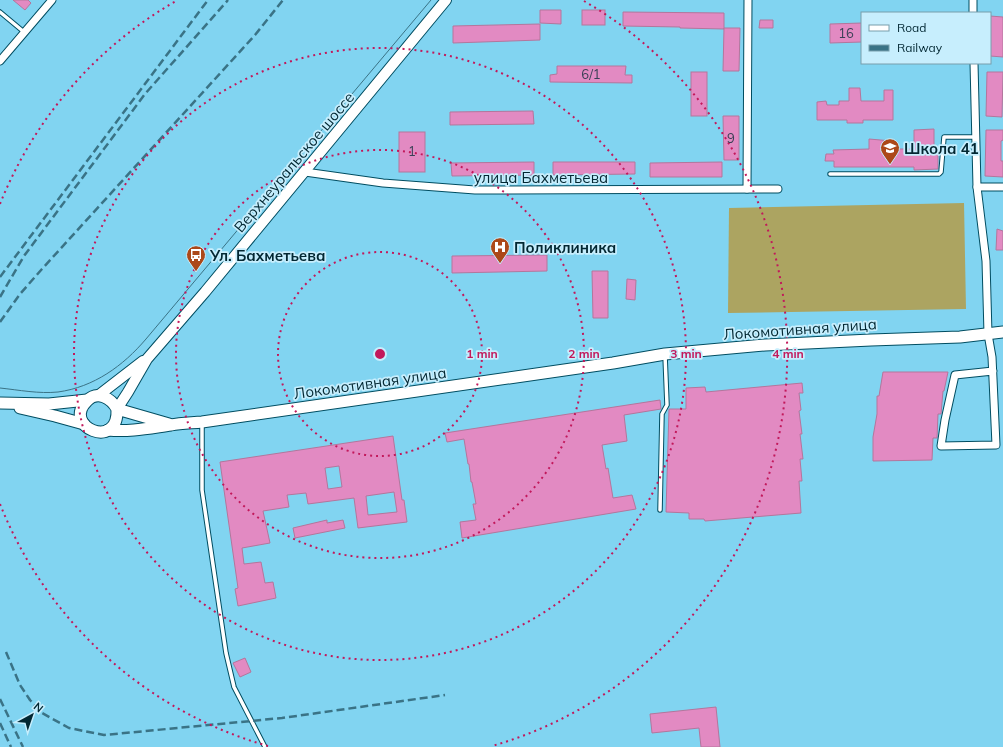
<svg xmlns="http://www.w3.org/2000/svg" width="1003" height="747" font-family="Mulish,sans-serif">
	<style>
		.pitch { fill: #aca461 }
		.building { fill: #e28ac2; stroke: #b3769c; fill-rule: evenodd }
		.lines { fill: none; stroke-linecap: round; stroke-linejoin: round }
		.lane-casing { stroke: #004d61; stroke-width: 5.5 }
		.street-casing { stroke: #004d61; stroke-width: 9 }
		.secondary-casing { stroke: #004d61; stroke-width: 12 }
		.primary-casing { stroke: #004d61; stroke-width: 13 }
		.lane { stroke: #fff; stroke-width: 3.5 }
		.street { stroke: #fff; stroke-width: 7 }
		.secondary { stroke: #fff; stroke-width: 10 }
		.primary { stroke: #fff; stroke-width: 11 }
		.tram { stroke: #3a7386; stroke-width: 1 }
		.rail { stroke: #3a7386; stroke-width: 2.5; stroke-dasharray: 8 4; stroke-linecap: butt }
		.ring { fill: none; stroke: #c2185b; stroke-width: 2; stroke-dasharray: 2 4 }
		.labels { text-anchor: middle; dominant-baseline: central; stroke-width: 3.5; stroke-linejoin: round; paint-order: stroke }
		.number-label { font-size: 13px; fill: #3a4056 }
		.poi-label { font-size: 15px; font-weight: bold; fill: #022732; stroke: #c7eefd; text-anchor: start }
		.street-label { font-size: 15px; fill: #022732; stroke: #c7eefd }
		.centre { fill: #c2185b; stroke: #c7eefd; stroke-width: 2 }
		.ring-label { font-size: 12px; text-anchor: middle; font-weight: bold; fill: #c2185b; stroke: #c7eefd; stroke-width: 3.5; stroke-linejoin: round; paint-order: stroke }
	</style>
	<rect width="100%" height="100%" fill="#81d4f1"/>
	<path class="pitch" d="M964 203 966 309 728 313 729 208Z"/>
	<g class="building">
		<path d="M13 0H28L31 3 25 10Z"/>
		<path d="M540 10H561V24L540 23Z"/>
		<rect x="582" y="10" width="23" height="15"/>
		<path d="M623 12 724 13V29L680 28V27L623 26Z"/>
		<path d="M990 16 1003 17V57L990 56Z"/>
		<path d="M760 20H773V28H759Z"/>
		<path d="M862 23V42L830 43V24Z"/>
		<path d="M540 24V40L453 43V26Z"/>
		<path d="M724 28H740L739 71H723Z"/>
		<path d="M557 66H626L625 75H632V83L550 82V75L557 74Z"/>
		<rect x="691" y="72" width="16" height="44"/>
		<path d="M987 72H1003L1002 117 986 116Z"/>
		<path d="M849 88H860L861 101H884V90H893V120H863V123H847V120H817V102L826 101 827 105H839V101H849Z"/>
		<path d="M533 111 534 124 450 125V112Z"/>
		<path d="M723 116H739V160H724Z"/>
		<path d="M934 129V153H938V169L914 170V167H834V161H825L826 154H834L833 150 869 149V139L892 141V149H914V130Z"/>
		<path d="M986 130H1003V140L1001 141V161H1003V177L985 176Z"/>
		<rect x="399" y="132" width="26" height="40"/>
		<path d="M534 162V175L452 176 451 163Z"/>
		<path d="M553 162H635V174L553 175Z"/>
		<path d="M722 162V177H650V163Z"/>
		<path d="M997 229 1003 231V250H996Z"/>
		<path d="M547 255V271L452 273V256Z"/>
		<path d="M592 271H608V318H593Z"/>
		<path d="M627 279 636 280 635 300 626 299Z"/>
		<path d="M883 372H948L944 391H943L941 414H938L937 438H933L932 460 873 461V437L877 414V396H879Z"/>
		<path d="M802 383 803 393H799L801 410 799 411 802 434H800L803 459H800L802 481H799L801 513 705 521 704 519H689V513L666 512 669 409H686V388L705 387 706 392Z"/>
		<path d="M660 400 661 409 624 415 627 441 602 445 606 469 608 468 613 498 632 495 636 509 462 538 460 522 476 520 473 504H476L472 482H471L469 464H468L464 439 447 442 445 433Z"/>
		<path d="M393 436 402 500H404L407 522 358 528 354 498 308 504 306 493 287 495 289 507 263 511 270 543 242 548 244 564 261 562 265 583 273 582 276 598 238 606 235 589 238 588 220 462ZM339 466 342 487 328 489 325 468ZM394 492 397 512 368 515 366 496Z"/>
		<path d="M327 520V523L343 520 345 528 295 538 293 528Z"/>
		<path d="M245 658 251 672 240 677 233 663Z"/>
		<path d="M716 707 720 747H701L699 728 652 733 650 714Z"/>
	</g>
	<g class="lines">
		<g class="lane-casing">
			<g id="lane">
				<path d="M0 12 24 32"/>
				<path d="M830 174H939L941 172 944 137H976"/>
				<path d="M202 424V490L226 653 234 687 265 747"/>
				<path d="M660 510 662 414 667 405 665 355"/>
			</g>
		</g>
		<g class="street-casing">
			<g id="street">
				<path d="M973 0V13"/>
				<path d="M0 61 52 0"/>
				<path d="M974 63 977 187 986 261 988 334 992 357 996 445 941 446 945 420 955 375 993 371"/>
				<path d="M305 172 383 183 475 190 778 189"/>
				<path d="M977 187H1003"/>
				<path d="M747 189 748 0"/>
			</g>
		</g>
		<g class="secondary-casing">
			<g id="secondary">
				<path d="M99 395 143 361"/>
				<path d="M117 409 128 392 147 359 205 292 446 0"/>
			</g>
		</g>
		<g class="primary-casing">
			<g id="primary">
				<path d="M0 403 49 404 87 400"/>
				<path d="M20 408 55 416 84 424"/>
				<path d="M117 409C119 452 61 426 87 401 97 390 111 398 117 409L169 424"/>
				<path d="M108 430C130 432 149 428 171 425 181 423 192 423 202 422L613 363 665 354 765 345 871 340 960 337 1003 332"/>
			</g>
		</g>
		<use href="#lane" class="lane"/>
		<use href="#street" class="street"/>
		<use href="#secondary" class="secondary"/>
		<use href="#primary" class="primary"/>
		<path class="tram" d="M0 388C19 390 39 394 58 392 94 387 123 366 146 339L431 0"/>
		<g class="rail">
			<path d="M0 277 208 0"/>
			<path d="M0 297 24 256 145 94 228 0"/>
			<path d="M0 322 20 294 42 269 255 35 283 0"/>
			<path d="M6 652 20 685 30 700 42 713 69 728 104 735 282 718 445 695"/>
			<path d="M0 699 23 747"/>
			<path d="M0 723 11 747"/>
		</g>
	</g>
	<g class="ring">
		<circle cx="380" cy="354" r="102"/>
		<circle cx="380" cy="354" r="204"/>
		<circle cx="380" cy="354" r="306"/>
		<path d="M268 746A408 408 0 0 1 0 504M0 204A408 408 0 0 1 176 1M584 1A408 408 0 0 1 492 746"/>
	</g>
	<defs>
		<g id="school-pin" transform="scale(1)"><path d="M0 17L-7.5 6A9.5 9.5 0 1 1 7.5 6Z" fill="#ac4818" stroke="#c7eefd"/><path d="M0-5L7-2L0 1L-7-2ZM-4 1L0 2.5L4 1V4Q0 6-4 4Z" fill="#fff"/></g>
		<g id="hospital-pin" transform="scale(1)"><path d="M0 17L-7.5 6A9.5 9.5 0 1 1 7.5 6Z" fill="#ac4818" stroke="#c7eefd"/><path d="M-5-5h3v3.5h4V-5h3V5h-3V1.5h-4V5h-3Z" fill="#fff"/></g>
		<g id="bus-pin" transform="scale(1)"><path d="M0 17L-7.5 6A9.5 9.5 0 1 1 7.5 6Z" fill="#ac4818" stroke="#c7eefd"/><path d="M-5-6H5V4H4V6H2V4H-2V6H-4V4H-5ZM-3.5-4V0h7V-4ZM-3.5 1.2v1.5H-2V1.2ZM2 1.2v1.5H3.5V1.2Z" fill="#fff"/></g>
	</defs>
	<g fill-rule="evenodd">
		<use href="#school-pin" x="890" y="148"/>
		<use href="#hospital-pin" x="500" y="247"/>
		<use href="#bus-pin" x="196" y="255"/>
	</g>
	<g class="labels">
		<g class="number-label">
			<text x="846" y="33">16</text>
			<text x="591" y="74">6/1</text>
			<text x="731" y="138">9</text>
			<text x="412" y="151">1</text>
		</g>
		<g class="poi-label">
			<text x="904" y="148">Школа 41</text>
			<text x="514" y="247">Поликлиника</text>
			<text x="210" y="255">Ул. Бахметьева</text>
		</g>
		<g class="street-label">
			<text transform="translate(294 162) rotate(-50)">Верхнеуральское шоссе</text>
			<text x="541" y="177">улица Бахметьева</text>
			<text transform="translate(800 329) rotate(-4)">Локомотивная улица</text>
			<text transform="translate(370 383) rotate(-8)">Локомотивная улица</text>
		</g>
	</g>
	<circle cx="380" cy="354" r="6" class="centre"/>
	<g class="ring-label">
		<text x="482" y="358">1 min</text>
		<text x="584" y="358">2 min</text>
		<text x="686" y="358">3 min</text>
		<text x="788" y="358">4 min</text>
	</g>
	<rect x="861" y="12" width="130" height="52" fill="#c7eefd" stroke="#789eac"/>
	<rect x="869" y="25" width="20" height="6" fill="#ffffff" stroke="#789eac"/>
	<text x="897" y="32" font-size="12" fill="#022732">Road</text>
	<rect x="869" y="45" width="20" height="6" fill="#3a7386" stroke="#789eac"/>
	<text x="897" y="52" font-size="12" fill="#022732">Railway</text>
	<g transform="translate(32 715) rotate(40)" stroke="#c7eefd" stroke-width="3" paint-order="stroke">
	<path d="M0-3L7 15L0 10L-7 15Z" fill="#022732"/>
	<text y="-6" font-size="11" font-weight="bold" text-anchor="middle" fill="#022732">N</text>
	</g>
</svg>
